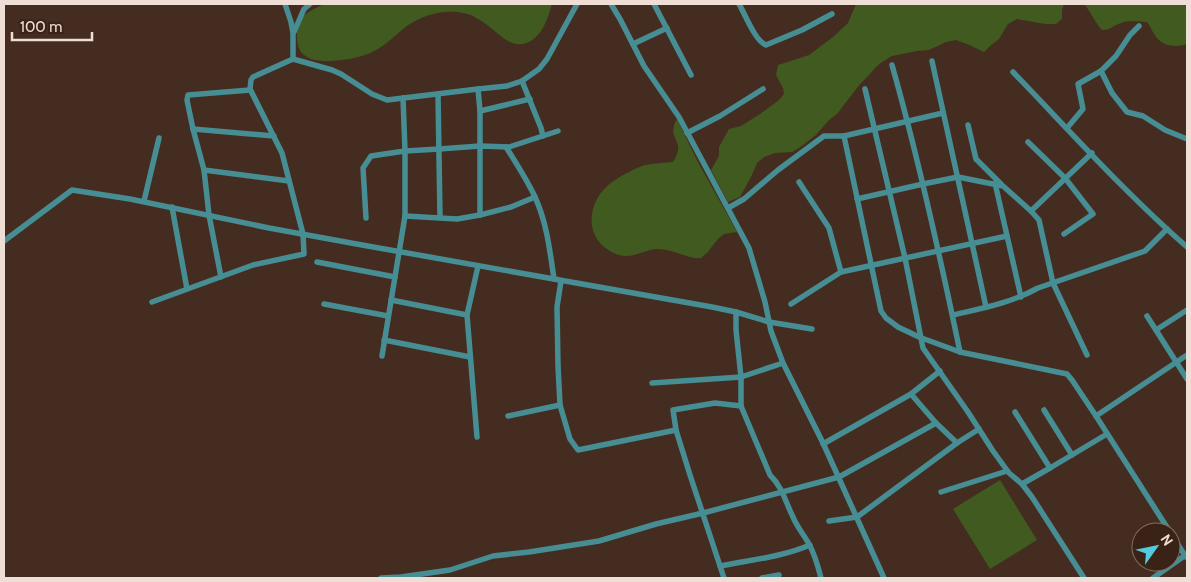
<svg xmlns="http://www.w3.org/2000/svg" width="1191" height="582" font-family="Cabin,sans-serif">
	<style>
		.green { fill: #405a1f }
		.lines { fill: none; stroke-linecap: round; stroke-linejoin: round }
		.minor { stroke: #468e94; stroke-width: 5.5 }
	</style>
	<rect width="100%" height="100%" fill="#452c20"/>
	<g class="green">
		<path d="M324 4H552C548 18 542 38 526 43 512 48 501 36 492 29 487 24 480 20 473 16 466 13 455 11 447 12 432 12 413 20 402 30 393 37 385 46 374 51 365 56 352 59 342 60 320 63 296 62 297 36 297 31 297 25 299 21 304 13 316 8 324 4Z"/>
		<path d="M856 4H1064L1062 10V19L1056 24H1045L1017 19 1008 24 999 39 990 46 984 52 967 44 956 40 946 42 929 50 917 51 892 56 882 62 876 67 869 75 860 84 837 114 829 120 816 135 799 148 792 152 775 153 764 157 757 163 751 177 740 197 728 202 711 170 719 156V147L729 129 741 126 760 114 779 100 784 94 783 88 776 75 778 65 809 55 833 37 848 23Z"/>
		<path d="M1084 4H1187V44C1179 47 1166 47 1159 40 1154 36 1151 27 1147 22 1139 22 1129 20 1121 23 1113 25 1112 30 1102 30 1094 21 1091 12 1084 4Z"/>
		<path d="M677 119 699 164 737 232 724 234 719 238 713 245 708 252 701 258C697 258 693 258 690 257 679 254 667 248 656 249 643 250 633 259 619 255 581 242 585 199 615 180 621 176 639 166 646 165 655 163 664 163 673 162 686 142 670 140 674 126 674 124 676 121 677 119Z"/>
		<path d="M1000 480 1037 540 990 569 953 509Z"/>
	</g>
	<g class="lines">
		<g class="minor">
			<path d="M285 4 291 22 293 33V59"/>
			<path d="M611 4 620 19 644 66 679 117 749 248 765 302 771 331 783 363 823 443 884 578"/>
			<path d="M654 4 691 75"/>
			<path d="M739 4C745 14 755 41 766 45L802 30 832 14"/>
			<path d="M294 32 304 9 310 4"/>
			<path d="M633 44 667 28"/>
			<path d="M932 61 986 307"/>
			<path d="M892 65C919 160 940 256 960 352"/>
			<path d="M1101 71 1112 93 1127 112 1143 116 1165 130 1187 139"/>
			<path d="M1013 72C1070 131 1125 193 1187 247"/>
			<path d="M522 81 541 128 543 136"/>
			<path d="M478 89 480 111V215"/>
			<path d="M865 89 905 258 923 348 968 412 993 451 1009 473 1022 484 1032 497 1084 578"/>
			<path d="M438 94 440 217"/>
			<path d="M480 111 530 99"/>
			<path d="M968 125 976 159 1001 184"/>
			<path d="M1067 128 1083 109 1078 84 1101 71 1116 56 1130 35 1139 26"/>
			<path d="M193 129 274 136"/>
			<path d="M687 133 720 116 763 89"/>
			<path d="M844 136 881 311 886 318 898 327 919 337 960 352 1067 374 1072 380 1096 416 1170 532"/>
			<path d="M1028 142 1065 178 1093 214 1064 234"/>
			<path d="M506 147C516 163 527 180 535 197 547 223 550 252 554 279"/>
			<path d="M204 170 289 181"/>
			<path d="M799 182 829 228 841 272"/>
			<path d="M995 183 1021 297"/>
			<path d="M857 199 923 184 958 177 1003 186 1031 211 1039 220 1053 283 1087 355"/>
			<path d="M144 201 159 138"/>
			<path d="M172 207 187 289"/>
			<path d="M728 208 744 199 778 170 824 136H844L943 113"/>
			<path d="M1031 211 1092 153"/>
			<path d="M405 216 457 219 480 215 511 207 535 197"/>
			<path d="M366 218 363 168 371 156 405 151 439 149 480 146 509 147 558 131"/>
			<path d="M4 241 72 190 130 199 269 228 362 245 712 307 736 312 769 322 812 329"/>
			<path d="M317 262 395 277"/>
			<path d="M221 277 209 215 204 170 193 129 187 100 188 95 250 90"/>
			<path d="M561 281 557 307 558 366 560 405 570 439 578 450 676 430"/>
			<path d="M391 300 467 315"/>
			<path d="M152 302 253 265 304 254 303 234 282 153 250 89 251 80 253 77 293 59 332 70 341 74 372 94 387 100 478 89 507 86 522 81 539 69 547 59 577 4"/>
			<path d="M324 304 388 316"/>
			<path d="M791 304 841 272 1007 236"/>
			<path d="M736 312V330L741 377V406L770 475C783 488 785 501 793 517 797 527 804 535 809 544 815 555 818 566 821 578"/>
			<path d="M953 315C983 308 1011 303 1038 288L1145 251 1167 229"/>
			<path d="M1147 316 1187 379"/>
			<path d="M1156 330 1187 310"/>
			<path d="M384 340 470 357"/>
			<path d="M382 356 405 216V151L403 98"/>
			<path d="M652 383 741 377 783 363"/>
			<path d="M911 394 936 423 957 443"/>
			<path d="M1044 410 1072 455"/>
			<path d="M1015 412 1050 468 1107 434"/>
			<path d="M508 416 560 405"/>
			<path d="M1096 416 1187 355"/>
			<path d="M477 437 467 315 478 266"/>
			<path d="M823 444 911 394 940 371"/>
			<path d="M1022 484 1050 468"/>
			<path d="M941 492 1007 471"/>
			<path d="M829 521 857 517 957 443 979 429"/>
			<path d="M1171 534 1186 557"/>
			<path d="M720 566C750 560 782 557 810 545"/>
			<path d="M381 578 401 577 450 570 493 556 529 552 599 541 656 524 703 513 839 477 936 423"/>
			<path d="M724 578 690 475 676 430 673 410 715 403 741 406"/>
			<path d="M762 578 779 575"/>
			<path d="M1153 578 1187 554"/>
		</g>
	</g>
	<rect width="1191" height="582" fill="none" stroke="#efded6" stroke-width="10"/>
	<g transform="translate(1156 547) rotate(57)"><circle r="24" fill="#3a2217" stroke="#826d63"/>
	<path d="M0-4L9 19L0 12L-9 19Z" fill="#54cade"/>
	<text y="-8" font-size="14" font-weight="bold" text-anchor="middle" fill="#efded6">N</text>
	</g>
	<path d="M12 32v8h80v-8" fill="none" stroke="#efded6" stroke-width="2.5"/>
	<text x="20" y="32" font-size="15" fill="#efded6" stroke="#3a2217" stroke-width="4" paint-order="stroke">100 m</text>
</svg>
